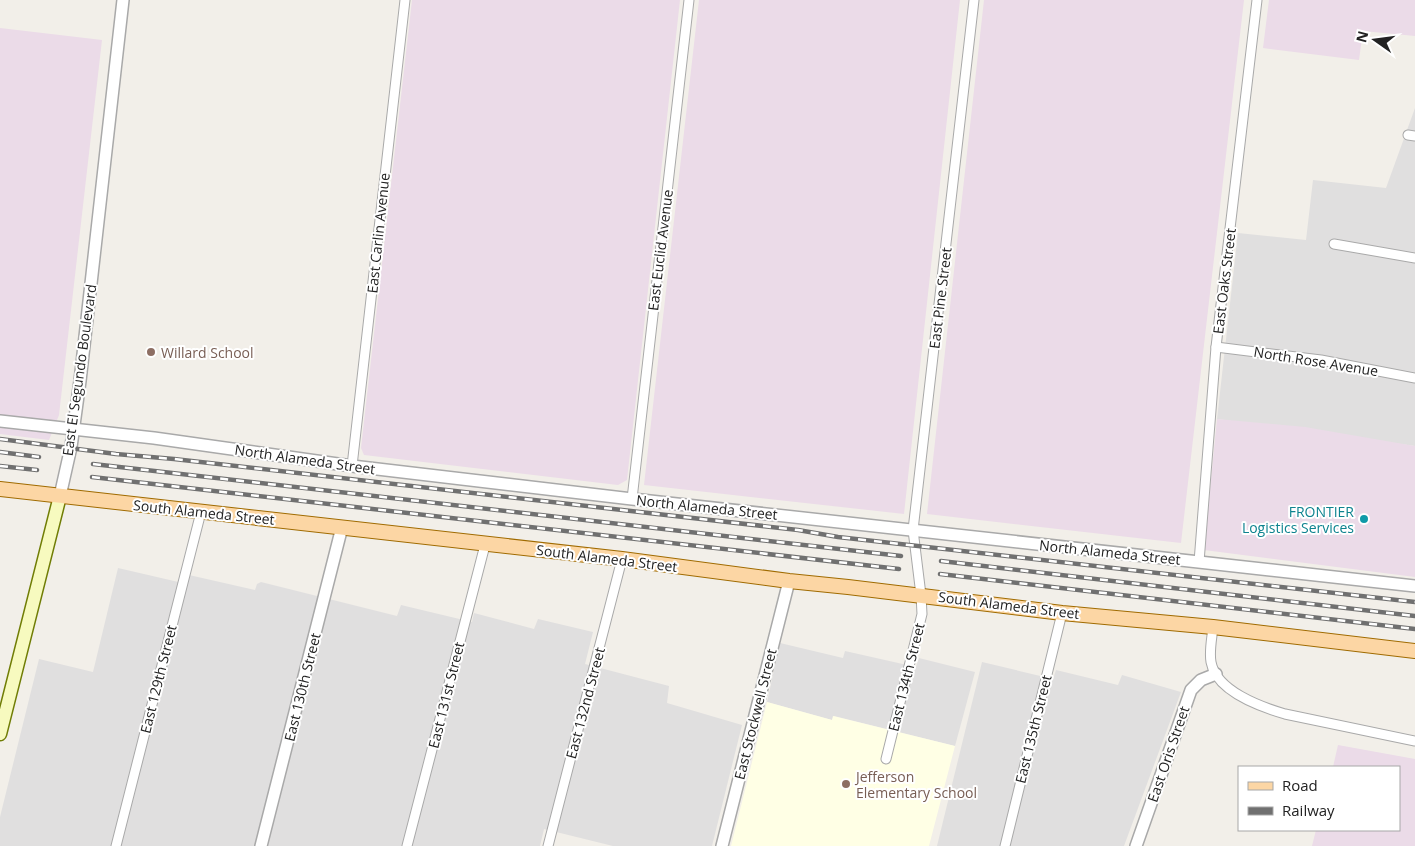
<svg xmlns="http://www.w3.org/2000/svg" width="1415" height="846" font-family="'Open Sans',sans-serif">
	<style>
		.residential { fill: #e0dfdf }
		.industrial { fill: #ebdbe8 }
		.education { fill: #ffffe5 }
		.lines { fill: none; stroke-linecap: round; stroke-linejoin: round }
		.minor-casing { stroke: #a9a9a9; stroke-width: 11 }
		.tertiary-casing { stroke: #a9a9a9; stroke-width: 14 }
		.secondary-casing { stroke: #707d05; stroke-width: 15 }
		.primary-casing { stroke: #a06b00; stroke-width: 16 }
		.minor { stroke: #fff; stroke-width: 9 }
		.tertiary { stroke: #fff; stroke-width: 11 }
		.secondary { stroke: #f7fabf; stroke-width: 12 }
		.primary { stroke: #fcd6a4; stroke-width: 14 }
		.rail-casing { stroke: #707070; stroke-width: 4.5 }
		.rail { stroke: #fff; stroke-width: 2.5; stroke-dasharray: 8; stroke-linecap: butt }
		.education-dot { fill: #8d6e63; stroke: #fff; stroke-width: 2 }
		.culture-dot { fill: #0f9aa8; stroke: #fff; stroke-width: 2 }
		.labels { text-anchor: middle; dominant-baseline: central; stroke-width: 4; stroke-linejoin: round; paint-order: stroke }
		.street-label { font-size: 14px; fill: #222; stroke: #fff }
		.education-label { font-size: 14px; fill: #785e54; stroke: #fff; text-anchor: start }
		.culture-label { font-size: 14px; fill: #0d838f; stroke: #fff; text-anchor: end }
	</style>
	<rect width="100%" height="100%" fill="#f2efe9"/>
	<g class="residential">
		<path d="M1415 108V446L1217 419 1238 233 1306 240 1313 180 1386 188Z"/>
		<path d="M118 568 187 584 189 575 255 590 257 584 261 582 397 616 401 605 472 622 474 613 534 629 538 619 593 632 585 664 669 686 667 703 742 725 712 846H613L544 829 540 846H0V817L39 659 93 672Z"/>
		<path d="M780 643 843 658 845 651 916 667 919 658 975 672 955 746 834 716 832 720 767 702Z"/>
		<path d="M982 662 1053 679 1056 670 1118 685 1122 675 1181 692 1124 846H937Z"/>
	</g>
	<g class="industrial">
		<path d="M412 0H680L627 480 618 485 364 455 361 448Z"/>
		<path d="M699 0H960L904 514 644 485Z"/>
		<path d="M984 0H1244L1181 543 927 514Z"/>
		<path d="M1269 0H1415V36L1363 31 1359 60 1263 48Z"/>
		<path d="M0 28 102 40 59 415 49 440 0 434Z"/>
		<path d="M1217 419 1305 427 1415 446V577L1204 550Z"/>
		<path d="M1338 745 1415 759V846H1312L1316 830H1399V767H1333Z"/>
	</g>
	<path class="education" d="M767 702 832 720 833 716 955 746 929 846H731Z"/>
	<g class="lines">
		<g class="minor-casing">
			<g id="minor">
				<path d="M1408 135 1415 136"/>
				<path d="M1334 244 1415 258"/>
				<path d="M1216 347 1321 360 1415 378"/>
				<path d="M352 466 405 0"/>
				<path d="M632 499 689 0"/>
				<path d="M1199 562 1216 347 1257 0"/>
				<path d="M1213 627C1212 638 1209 651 1211 662 1216 691 1261 707 1285 714L1415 741"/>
				<path d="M886 759 922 614 921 595 913 530 974 0"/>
				<path d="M116 846 201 512"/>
				<path d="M407 846 485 545"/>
				<path d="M548 846 622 559"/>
				<path d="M1005 846 1062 613"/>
			</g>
		</g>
		<g class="tertiary-casing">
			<g id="tertiary">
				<path d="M0 421 154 438 352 466 632 499 1415 586"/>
				<path d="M60 496 71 447 80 381 123 0"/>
				<path d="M261 846 342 527"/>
				<path d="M722 846 789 581"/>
				<path d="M1136 846 1191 690 1201 680 1216 674"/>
			</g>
		</g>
		<g class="secondary-casing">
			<path id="secondary" d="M0 734 60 496"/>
		</g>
		<g class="primary-casing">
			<path id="primary" d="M0 489 622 559 789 581 848 587 1062 613 1213 627 1415 651"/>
		</g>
		<use href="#minor" class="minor"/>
		<use href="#tertiary" class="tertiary"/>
		<use href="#secondary" class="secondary"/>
		<use href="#primary" class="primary"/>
		<g class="rail-casing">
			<g id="rail">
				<path d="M0 439 116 454 174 459 798 530 838 537 1415 602"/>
				<path d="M0 452 39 457"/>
				<path d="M93 464 901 556"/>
				<path d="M0 466 37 470"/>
				<path d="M92 477 899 569"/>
				<path d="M941 561 1415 616"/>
				<path d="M940 574 1415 629"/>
			</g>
		</g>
		<use href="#rail" class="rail"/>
	</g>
	<g class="education-dot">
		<circle cx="151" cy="352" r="5"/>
		<circle cx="846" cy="784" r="5"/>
	</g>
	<circle class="culture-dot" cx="1364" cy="519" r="5"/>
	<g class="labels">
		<g class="street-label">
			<text transform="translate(378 233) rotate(-84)">East Carlin Avenue</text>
			<text transform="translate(660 250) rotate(-83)">East Euclid Avenue</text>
			<text transform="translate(1224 281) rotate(-83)">East Oaks Street</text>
			<text transform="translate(940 298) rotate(-83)">East Pine Street</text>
			<text transform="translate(1316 361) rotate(9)">North Rose Avenue</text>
			<text transform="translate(79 370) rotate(-82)">East El Segundo Boulevard</text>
			<text transform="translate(305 459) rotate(8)">North Alameda Street</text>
			<text transform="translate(707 507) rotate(6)">North Alameda Street</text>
			<text transform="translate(204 512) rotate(6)">South Alameda Street</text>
			<text transform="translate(1110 552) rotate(6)">North Alameda Street</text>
			<text transform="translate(607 558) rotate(7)">South Alameda Street</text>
			<text transform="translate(1009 605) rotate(7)">South Alameda Street</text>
			<text transform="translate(906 677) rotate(-76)">East 134th Street</text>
			<text transform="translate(158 679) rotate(-76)">East 129th Street</text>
			<text transform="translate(302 687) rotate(-76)">East 130th Street</text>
			<text transform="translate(446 695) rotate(-76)">East 131st Street</text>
			<text transform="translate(585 703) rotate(-75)">East 132nd Street</text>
			<text transform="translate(755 714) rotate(-76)">East Stockwell Street</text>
			<text transform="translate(1033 729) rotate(-76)">East 135th Street</text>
			<text transform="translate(1168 754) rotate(-71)">East Oris Street</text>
		</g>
		<g class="education-label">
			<text x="161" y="352">Willard School</text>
			<text x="856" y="776">Jefferson<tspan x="856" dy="16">Elementary School</tspan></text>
		</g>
		<g class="culture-label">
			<text x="1354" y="511">FRONTIER<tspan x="1354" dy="16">Logistics Services</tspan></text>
		</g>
	</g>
	<rect x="1238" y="766" width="162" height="65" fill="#ffffff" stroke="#a7a7a7"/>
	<rect x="1248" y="782" width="25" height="8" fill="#fcd6a4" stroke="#a7a7a7"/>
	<text x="1282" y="791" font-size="15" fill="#222222">Road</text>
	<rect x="1248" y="807" width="25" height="8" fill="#707070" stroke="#a7a7a7"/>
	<text x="1282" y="816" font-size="15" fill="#222222">Railway</text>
	<g transform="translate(1375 40) rotate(284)" stroke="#ffffff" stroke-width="4" paint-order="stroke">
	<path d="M0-4L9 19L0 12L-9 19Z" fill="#222222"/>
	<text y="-8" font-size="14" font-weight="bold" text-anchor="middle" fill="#222222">N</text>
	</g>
</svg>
